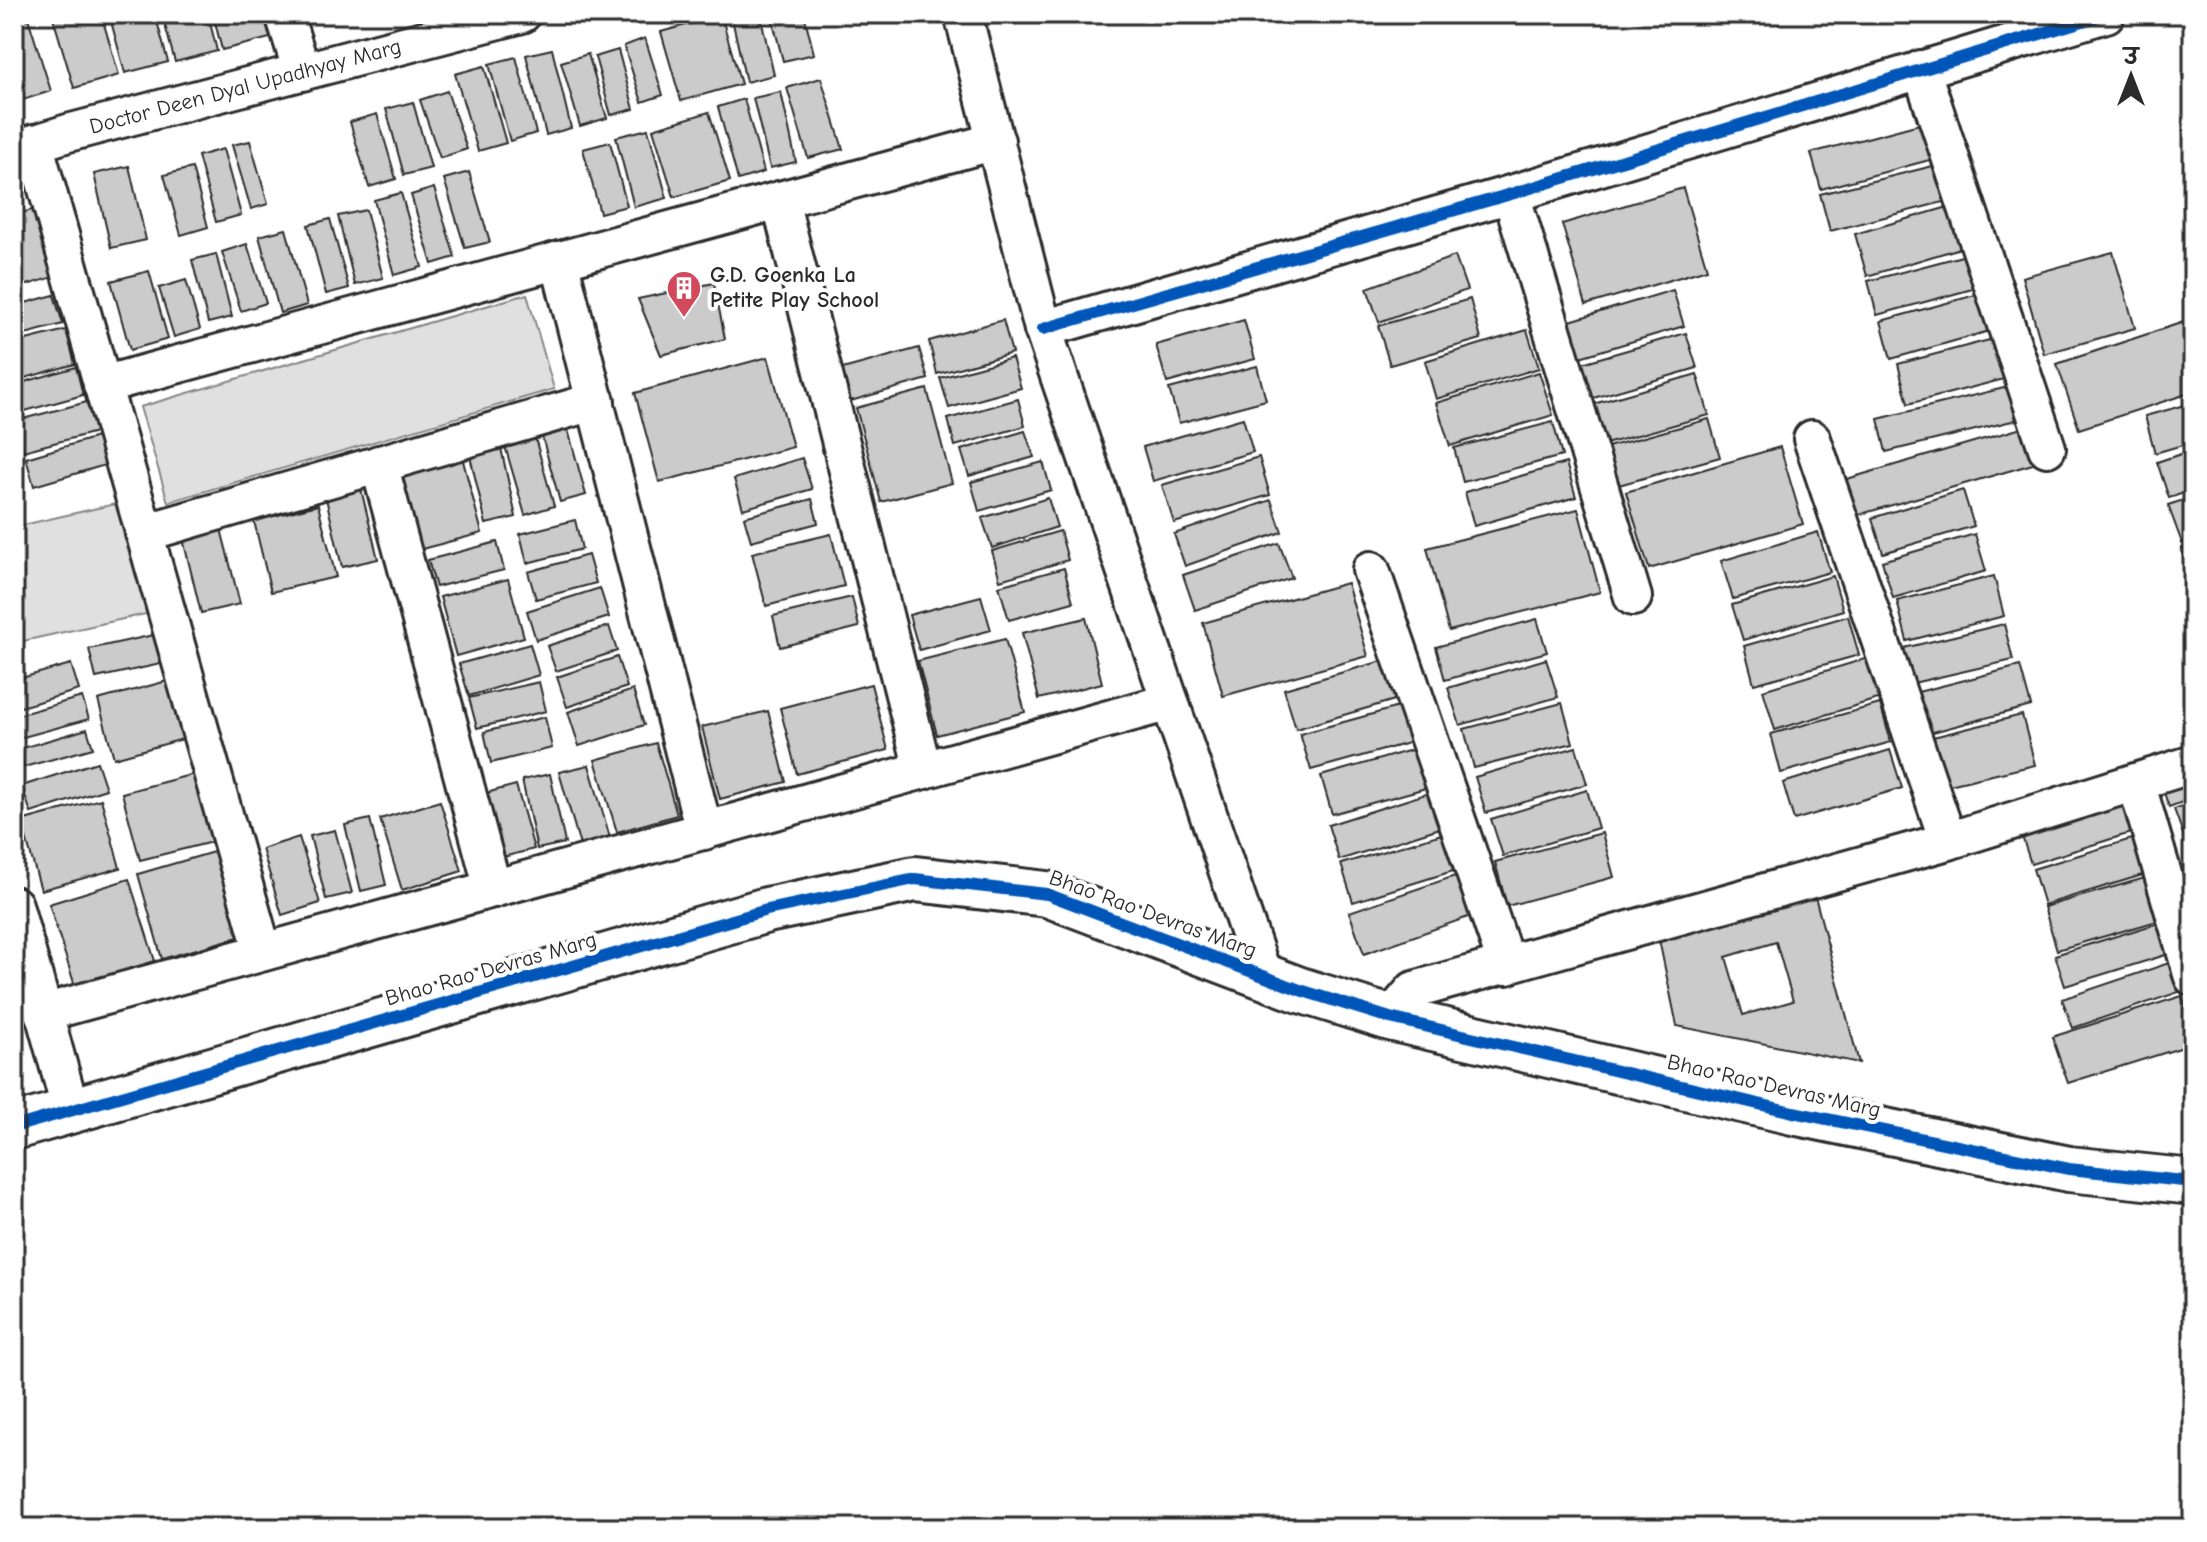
<svg xmlns="http://www.w3.org/2000/svg" width="2207" height="1542" font-family="'Comic Neue','Playpen Sans Deva',sans-serif">
	<style>
		.park { fill: #e0e0e0; stroke: #868686; stroke-width: 2 }
		.building { fill: #cbcbcb; stroke: #2b2b2b; stroke-width: 2; fill-rule: evenodd }
		.lines { fill: none; stroke-linecap: round; stroke-linejoin: round }
		.street-casing { stroke: #2b2b2b; stroke-width: 42 }
		.secondary-casing { stroke: #2b2b2b; stroke-width: 50 }
		.street { stroke: #fff; stroke-width: 36 }
		.secondary { stroke: #fff; stroke-width: 44 }
		.cycleway-casing { stroke: #fff; stroke-width: 17 }
		.cycleway { stroke: #0057b8; stroke-width: 12 }
		.labels { text-anchor: middle; dominant-baseline: central; stroke-width: 8; stroke-linejoin: round; paint-order: stroke }
		.street-label { font-size: 22px; fill: #2b2b2b; stroke: #fff }
		.poi-label { font-size: 22px; font-weight: bold; fill: #2b2b2b; stroke: #fff; text-anchor: start }
	</style>
	<rect width="100%" height="100%" fill="#fff"/>
	<filter id="ink" filterUnits="userSpaceOnUse"><feTurbulence type="fractalNoise" baseFrequency=".0125" numOctaves="2"/><feDisplacementMap in="SourceGraphic" scale="16" xChannelSelector="R" yChannelSelector="G"/><feConvolveMatrix kernelMatrix="1 2 1 2 8 2 1 2 1" color-interpolation-filters="sRGB"/></filter>
	<g filter="url(#ink)">
		<g class="park">
			<path d="M527 294 554 389 168 502 140 407Z"/>
			<path d="M124 502 155 612 14 643V527Z"/>
		</g>
		<g class="building">
			<path d="M52 14H101L119 75 74 88Z"/>
			<path d="M109 14H155L168 62 125 73Z"/>
			<path d="M162 14H208L217 51 175 62Z"/>
			<path d="M213 14H264L270 38 222 50Z"/>
			<path d="M731 14H760L774 75 746 82Z"/>
			<path d="M771 14H804L814 54 783 61Z"/>
			<path d="M721 15 741 84 681 101 661 32Z"/>
			<path d="M28 18 51 91 16 102 14 94V22Z"/>
			<path d="M645 38 663 95 642 102 624 46Z"/>
			<path d="M552 49 571 128 546 135 526 55Z"/>
			<path d="M618 50 634 109 611 115 595 57Z"/>
			<path d="M588 54 607 118 580 126 561 62Z"/>
			<path d="M516 57 536 133 510 141 489 64Z"/>
			<path d="M484 66 506 143 478 151 455 74Z"/>
			<path d="M821 78 843 149 808 158 787 88Z"/>
			<path d="M447 91 467 149 440 158 420 100Z"/>
			<path d="M781 92 796 162 770 168 753 98Z"/>
			<path d="M744 99 764 172 738 180 718 107Z"/>
			<path d="M413 102 431 168 404 175 386 109Z"/>
			<path d="M709 112 730 181 674 197 653 129Z"/>
			<path d="M377 114 396 179 369 187 350 122Z"/>
			<path d="M1927 122 1937 158 1821 189 1811 153Z"/>
			<path d="M648 129 667 198 634 207 616 137Z"/>
			<path d="M250 141 268 204 251 209 232 145Z"/>
			<path d="M610 142 627 206 600 213 583 149Z"/>
			<path d="M223 149 241 215 216 222 198 156Z"/>
			<path d="M1937 165 1947 201 1830 231 1820 194Z"/>
			<path d="M129 166 146 240 111 248 94 174Z"/>
			<path d="M192 168 208 227 181 235 164 175Z"/>
			<path d="M469 172 490 242 465 248 444 179Z"/>
			<path d="M434 188 455 257 432 264 411 195Z"/>
			<path d="M1683 188 1707 269 1586 305 1562 224Z"/>
			<path d="M401 193 422 267 394 275 374 200Z"/>
			<path d="M1955 205 1967 246 1867 276 1855 234Z"/>
			<path d="M39 208 60 275 14 289V215Z"/>
			<path d="M366 210 383 278 355 285 338 216Z"/>
			<path d="M330 219 349 288 326 294 308 225Z"/>
			<path d="M286 229 307 305 280 313 259 236Z"/>
			<path d="M247 244 266 303 241 311 222 252Z"/>
			<path d="M1977 252 1987 285 1877 315 1868 281Z"/>
			<path d="M2113 252 2135 328 2044 354 2022 277Z"/>
			<path d="M216 254 232 317 208 323 192 260Z"/>
			<path d="M1455 256 1467 290 1379 322 1367 288Z"/>
			<path d="M149 271 168 339 130 350 111 281Z"/>
			<path d="M186 280 200 329 174 337 159 288Z"/>
			<path d="M714 283 725 339 661 355 638 299Z"/>
			<path d="M1673 290 1684 326 1580 357 1570 321Z"/>
			<path d="M1990 291 2000 328 1891 359 1881 321Z"/>
			<path d="M54 295 63 324 14 337V306Z"/>
			<path d="M1470 299 1481 339 1390 365 1378 326Z"/>
			<path d="M2193 319V392L2079 429 2057 364Z"/>
			<path d="M1003 320 1012 353 937 374 929 341Z"/>
			<path d="M1244 320 1255 359 1167 383 1156 345Z"/>
			<path d="M66 330 75 364 14 381V343Z"/>
			<path d="M1527 330 1539 368 1436 399 1425 361Z"/>
			<path d="M1686 333 1697 368 1590 399 1579 364Z"/>
			<path d="M1997 338 2008 378 1908 404 1898 364Z"/>
			<path d="M919 348 928 379 847 402 839 370Z"/>
			<path d="M768 357 793 447 659 482 635 393Z"/>
			<path d="M1012 358 1021 388 949 408 940 378Z"/>
			<path d="M1257 366 1266 400 1179 423 1169 389Z"/>
			<path d="M76 367 83 395 14 414V385Z"/>
			<path d="M1539 372 1553 415 1450 446 1436 403Z"/>
			<path d="M1697 374 1709 415 1602 445 1590 405Z"/>
			<path d="M2008 387 2016 420 1886 452 1878 419Z"/>
			<path d="M927 389 952 483 881 502 856 408Z"/>
			<path d="M1018 399 1025 426 955 446 948 419Z"/>
			<path d="M87 402 96 432 23 451 15 421Z"/>
			<path d="M2193 403V442L2155 453 2145 416Z"/>
			<path d="M1243 418 1253 452 1153 481 1143 447Z"/>
			<path d="M1709 419 1720 457 1615 486 1604 448Z"/>
			<path d="M1553 422 1562 456 1463 482 1454 448Z"/>
			<path d="M567 426 586 495 560 502 541 433Z"/>
			<path d="M2025 427 2036 463 1851 517 1840 481Z"/>
			<path d="M1025 431 1034 457 969 476 961 450Z"/>
			<path d="M97 437 105 465 34 486 26 458Z"/>
			<path d="M535 438 554 506 525 515 505 446Z"/>
			<path d="M1780 447 1803 524 1649 569 1626 492Z"/>
			<path d="M501 448 516 517 486 524 470 456Z"/>
			<path d="M2193 450V490L2169 498 2157 462Z"/>
			<path d="M461 453 482 533 418 550 397 470Z"/>
			<path d="M1259 457 1270 495 1174 523 1162 485Z"/>
			<path d="M802 458 812 489 743 509 734 479Z"/>
			<path d="M1043 462 1051 490 979 511 971 482Z"/>
			<path d="M1566 463 1576 497 1474 526 1465 492Z"/>
			<path d="M360 485 378 559 342 567 325 494Z"/>
			<path d="M1963 490 1974 526 1883 553 1872 518Z"/>
			<path d="M2193 497V539L2182 543 2168 505Z"/>
			<path d="M1048 498 1057 527 992 548 982 518Z"/>
			<path d="M812 499 818 523 751 541 744 517Z"/>
			<path d="M1271 500 1282 532 1185 566 1174 534Z"/>
			<path d="M318 505 336 577 271 592 254 521Z"/>
			<path d="M1578 509 1600 592 1449 631 1427 548Z"/>
			<path d="M575 520 582 549 527 563 520 534Z"/>
			<path d="M221 529 240 604 201 613 183 539Z"/>
			<path d="M1060 531 1068 560 1000 580 992 551Z"/>
			<path d="M1818 532 1830 572 1733 599 1721 561Z"/>
			<path d="M831 534 844 586 766 606 752 553Z"/>
			<path d="M1975 534 1986 571 1893 598 1882 561Z"/>
			<path d="M497 542 504 570 436 587 428 560Z"/>
			<path d="M1279 543 1292 578 1195 610 1183 575Z"/>
			<path d="M2193 545V585L2181 549Z"/>
			<path d="M588 555 596 583 536 599 528 572Z"/>
			<path d="M1064 568 1073 602 1009 620 999 586Z"/>
			<path d="M1833 576 1843 610 1743 640 1732 605Z"/>
			<path d="M1994 576 2004 616 1907 641 1897 601Z"/>
			<path d="M508 579 524 637 456 656 440 597Z"/>
			<path d="M1347 583 1368 656 1223 696 1203 623Z"/>
			<path d="M600 588 609 617 536 640 527 611Z"/>
			<path d="M981 596 991 630 919 650 909 615Z"/>
			<path d="M852 597 859 627 780 647 773 616Z"/>
			<path d="M1848 616 1859 655 1754 684 1744 646Z"/>
			<path d="M1086 618 1102 683 1039 699 1022 633Z"/>
			<path d="M1537 619 1547 652 1445 680 1436 647Z"/>
			<path d="M2004 624 2013 660 1913 683 1904 648Z"/>
			<path d="M609 626 617 651 556 671 547 646Z"/>
			<path d="M163 633 170 662 96 678 89 649Z"/>
			<path d="M1005 639 1025 712 937 735 918 661Z"/>
			<path d="M530 644 539 675 469 696 459 664Z"/>
			<path d="M617 657 627 687 567 707 557 677Z"/>
			<path d="M1868 658 1881 698 1775 730 1763 690Z"/>
			<path d="M1546 659 1558 697 1460 725 1448 688Z"/>
			<path d="M1386 660 1398 699 1296 729 1284 689Z"/>
			<path d="M71 664 79 690 14 709V680Z"/>
			<path d="M2020 666 2031 706 1929 733 1918 692Z"/>
			<path d="M178 678 194 736 114 758 98 700Z"/>
			<path d="M539 682 546 711 477 728 469 698Z"/>
			<path d="M871 684 888 750 797 774 780 708Z"/>
			<path d="M633 690 644 725 579 746 568 712Z"/>
			<path d="M82 697 89 719 16 739 14 716Z"/>
			<path d="M1562 703 1573 743 1474 768 1464 729Z"/>
			<path d="M1880 704 1891 742 1781 773 1771 734Z"/>
			<path d="M1402 706 1412 742 1311 770 1300 734Z"/>
			<path d="M768 711 786 782 720 799 702 727Z"/>
			<path d="M2022 715 2035 765 1945 786 1933 737Z"/>
			<path d="M545 717 552 748 491 763 484 732Z"/>
			<path d="M87 729 93 748 24 767 19 749Z"/>
			<path d="M656 743 677 815 617 832 595 760Z"/>
			<path d="M1422 747 1433 786 1332 814 1321 776Z"/>
			<path d="M1576 747 1587 784 1486 813 1475 777Z"/>
			<path d="M1890 750 1902 788 1794 820 1783 783Z"/>
			<path d="M97 762 106 789 31 813 22 786Z"/>
			<path d="M589 765 611 841 581 849 559 772Z"/>
			<path d="M194 774 212 842 140 860 122 793Z"/>
			<path d="M550 774 565 843 537 849 522 780Z"/>
			<path d="M2193 778V798L2169 807 2163 790Z"/>
			<path d="M516 785 534 849 503 857 486 793Z"/>
			<path d="M1587 790 1598 828 1503 856 1491 819Z"/>
			<path d="M2128 790 2140 830 2031 864 2018 824Z"/>
			<path d="M1435 791 1446 826 1339 860 1328 825Z"/>
			<path d="M101 799 120 868 41 890 21 821Z"/>
			<path d="M440 801 462 871 402 890 380 819Z"/>
			<path d="M2193 802V842L2187 845 2174 809Z"/>
			<path d="M370 819 386 885 361 891 345 825Z"/>
			<path d="M335 830 352 893 326 899 310 836Z"/>
			<path d="M1445 833 1456 870 1353 902 1341 864Z"/>
			<path d="M1602 833 1614 877 1507 906 1495 862Z"/>
			<path d="M299 837 320 903 282 915 262 849Z"/>
			<path d="M2138 837 2149 873 2044 905 2033 869Z"/>
			<path d="M217 851 242 936 162 959 138 874Z"/>
			<path d="M1461 874 1474 915 1364 954 1349 912Z"/>
			<path d="M2152 876 2164 919 2057 950 2044 907Z"/>
			<path d="M129 879 155 961 75 986 49 904Z"/>
			<path d="M1812 885 1859 1063 1677 1026 1657 930ZM1776 942 1793 1001 1743 1015 1726 957Z"/>
			<path d="M2162 922 2172 953 2065 986 2055 955Z"/>
			<path d="M2169 963 2179 992 2073 1028 2062 999Z"/>
			<path d="M2182 996 2193 1030V1044L2068 1083 2052 1037Z"/>
		</g>
		<g class="lines">
			<g class="street-casing">
				<g id="street">
					<path d="M284 14 302 72"/>
					<path d="M963 14 1043 329 1263 975"/>
					<path d="M1921 69 2047 448"/>
					<path d="M34 143 263 952"/>
					<path id="s1" d="M14 150 68 133 522 14"/>
					<path d="M1511 194 1633 597"/>
					<path d="M780 200 923 770"/>
					<path d="M559 260 704 831"/>
					<path d="M1043 329 1511 194 2106 14"/>
					<path d="M102 385 996 141"/>
					<path d="M1812 439 1948 841"/>
					<path d="M379 464 493 889"/>
					<path d="M144 533 596 401"/>
					<path d="M1371 570 1507 966"/>
					<path d="M2136 782 2193 977"/>
					<path d="M14 905 71 1111"/>
					<path d="M43 1013 1170 702"/>
					<path d="M1390 1018 1414 990 1948 841 2193 764"/>
				</g>
			</g>
			<g class="secondary-casing">
				<path id="secondary" d="M14 1127 767 910 915 879 1047 894 1300 990 1390 1018 1793 1112 2069 1169 2193 1182"/>
			</g>
			<use href="#street" class="street"/>
			<use href="#secondary" class="secondary"/>
			<g class="cycleway-casing">
				<g id="cycleway">
					<path d="M1043 329 1511 194 2106 14"/>
					<path d="M14 1127 767 910 915 879 1047 894 1300 990 1390 1018 1793 1112 2069 1169 2193 1182"/>
				</g>
			</g>
			<use href="#cycleway" class="cycleway"/>
		</g>
	</g>
	<defs>
		<g id="building-pin" transform="scale(1.8)"><path d="M0 17L-7.5 6A9.5 9.5 0 1 1 7.5 6Z" fill="#d1495b" stroke="#fff"/><path d="M-4-6H4V6H1V3H-1V6H-4ZM-2.5-4.3h1.7v1.8h-1.7ZM.8-4.3h1.7v1.8H.8ZM-2.5-1h1.7V.8h-1.7ZM.8-1h1.7V.8H.8Z" fill="#fff"/></g>
	</defs>
	<g fill-rule="evenodd">
		<use href="#building-pin" x="684" y="288"/>
	</g>
	<g class="labels">
		<g class="street-label">
			<text stroke="none"><textPath href="#s1" startOffset="240">Doctor Deen Dyal Upadhyay Marg</textPath></text>
			<text transform="translate(1153 914) rotate(20)">Bhao Rao Devras Marg</text>
			<text transform="translate(491 969) rotate(-16)">Bhao Rao Devras Marg</text>
			<text transform="translate(1774 1086) rotate(13)">Bhao Rao Devras Marg</text>
		</g>
		<g class="poi-label">
			<text x="710" y="275">G.D. Goenka La<tspan x="710" dy="25">Petite Play School</tspan></text>
		</g>
	</g>
	<rect width="2207" height="1542" fill="none" stroke="#fff" stroke-width="48"/>
	<rect x="24" y="24" width="2159" height="1494" fill="none" stroke="#2b2b2b" stroke-width="3" filter="url(#ink)"/>
	<g transform="translate(2131 76)" stroke="#ffffff" stroke-width="6" paint-order="stroke">
	<path d="M0-6L14 30L0 20L-14 30Z" fill="#2b2b2b"/>
	<text y="-12" font-size="22" font-weight="bold" text-anchor="middle" fill="#2b2b2b">उ</text>
	</g>
</svg>
